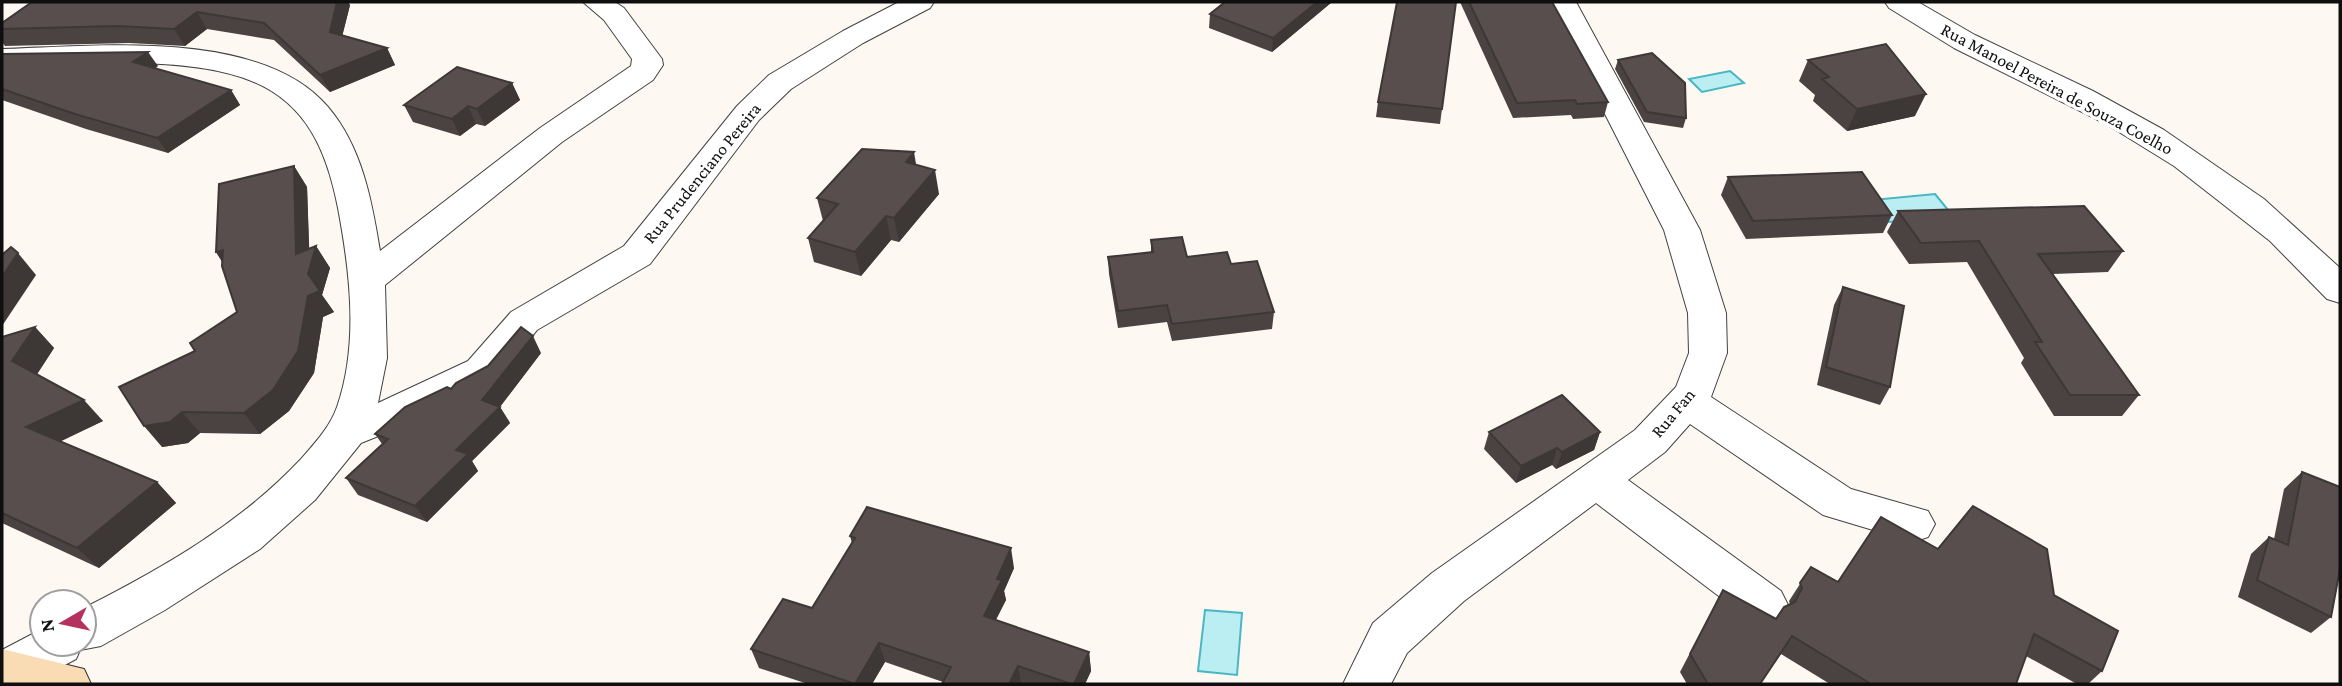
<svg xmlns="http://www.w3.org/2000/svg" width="2342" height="686" font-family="'Crimson Pro',serif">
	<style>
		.water { fill: #bbeef2; stroke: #48b7c3; stroke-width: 2 }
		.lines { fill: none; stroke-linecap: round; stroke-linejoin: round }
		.street-casing { stroke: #424242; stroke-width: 2 }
		.secondary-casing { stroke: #313131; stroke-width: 2 }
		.street { fill: #fff; fill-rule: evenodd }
		.secondary { fill: #f9dcb3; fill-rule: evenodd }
		.wall { fill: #4b4342 }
		.shaded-wall { fill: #3d3736 }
		.building { fill: #574e4d; stroke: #3d3736; stroke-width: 2 }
		.labels { text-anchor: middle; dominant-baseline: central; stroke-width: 7; stroke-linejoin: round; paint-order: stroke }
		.street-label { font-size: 18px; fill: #0f0f0f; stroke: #fff }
	</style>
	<rect width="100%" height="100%" fill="#fef8f3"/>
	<g class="water">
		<path d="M1730 71 1744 83 1702 92 1689 79Z"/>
		<path d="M1935 194 1953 216 1889 222 1872 200Z"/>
		<path d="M1205 610 1242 613 1237 675 1198 671Z"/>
	</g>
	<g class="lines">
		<g class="street-casing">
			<g id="street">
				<path d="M583 2H615L624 8 662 59 663 65 653 80 562 142 385 285 387 358 378 403 468 361 511 312 624 246 737 106 769 75 843 31 899 2H934L930 8 863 43 791 89 759 120 650 264 537 330 496 381 433 414 361 443 315 500 260 549 165 610 101 646 80 650 76 659 29 684H2V650L42 629V644H84V608C163 568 240 524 301 459 315 443 330 427 337 407 359 344 350 272 338 208 327 152 307 102 249 80 182 54 75 65 2 67V49C96 46 261 28 328 107 362 147 372 201 380 251L540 128 631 66 632 59 604 20Z"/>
				<path d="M1548 2H1576L1700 230 1726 313 1727 353 1711 397 1851 489 1928 511 1935 524 1928 537 1913 542 1823 515 1690 424 1665 452 1628 480 1781 591 1788 605 1781 619 1765 625 1749 619 1596 503 1464 601 1407 653 1391 684H1343L1373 623 1432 573 1635 430 1676 387 1689 353 1688 313 1664 230Z"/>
				<path d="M1885 2H1918L1975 35 2093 91 2164 130 2264 199 2340 268V303L2327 299 2270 241 2174 166 2106 124 1954 48 1889 8Z"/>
			</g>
		</g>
		<g class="secondary-casing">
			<path id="secondary" d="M2 649 84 669 91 684H2Z"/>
		</g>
		<use href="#street" class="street"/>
		<use href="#secondary" class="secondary"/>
	</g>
	<g class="wall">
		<path d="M32 2H348L350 5 342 36 387 48 395 65 330 92 274 40 207 29 185 46 129 43 5 46 2 42V23Z"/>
		<path d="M1332 2 1272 52 1209 28 1210 14Z"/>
		<path d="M1460 2H1552L1608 102 1604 117 1573 119 1571 115 1513 118Z"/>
		<path d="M2 54 158 66 155 68 231 90 240 105 168 153 86 129 2 100Z"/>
		<path d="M1618 60 1686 118 1683 128 1644 122 1615 69Z"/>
		<path d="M1808 60 1915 116 1847 131 1813 101 1815 95 1799 81Z"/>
		<path d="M512 83 520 100 485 126 476 124 460 136 413 122 404 105Z"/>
		<path d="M1378 102 1442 109 1440 124 1376 117Z"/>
		<path d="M916 165 939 194 899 242 891 240 861 276 814 262 808 238 823 221 817 198Z"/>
		<path d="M294 166 307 187 309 249 316 246 330 268 322 295 334 312 323 317 314 373 289 411 260 434 200 433 188 443 162 447 195 351 237 312 222 262 216 252Z"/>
		<path d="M1728 177 1892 215 1883 233 1746 239 1721 195Z"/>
		<path d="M1898 211 2123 251 2108 272 2053 274 2139 395 2122 416H2054L2021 363 2024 358 1967 262 1909 264 1887 232Z"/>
		<path d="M1151 240 1187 257 1231 264 1274 312 1272 329 1172 341 1167 322 1118 328 1109 274 1108 257 1151 253Z"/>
		<path d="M1843 287 1890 387 1880 405 1817 385 1834 305Z"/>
		<path d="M35 327 54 348 37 374 103 421 60 441 157 482 176 503 99 568 2 523V337Z"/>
		<path d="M541 353 500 407 510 423 472 461 478 471 427 522 358 495 346 478 382 444 375 434 451 389Z"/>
		<path d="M1489 432H1600L1594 450 1556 469 1552 465 1516 483 1484 449Z"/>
		<path d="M2302 472 2331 617 2311 633 2238 597 2251 554 2269 537 2274 539 2284 489Z"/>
		<path d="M850 536 1014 568 1004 591 1006 600 995 620 1089 652 1091 671 1085 684H942L943 682 885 662 872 684H808L759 668 751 649 812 608 852 543Z"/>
		<path d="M1938 549 2054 595 2102 671 2088 684H2077L2026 656 2016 684H1830L1781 654 1760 684H1687L1680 672 1723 590 1776 619 1790 604 1789 601 1811 567 1838 582Z"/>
	</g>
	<g class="shaded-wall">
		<path d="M337 2H348L350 5 339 49 330 32Z"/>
		<path d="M1317 2H1332L1272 52 1273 38Z"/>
		<path d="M197 12 207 29 185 46 174 29Z"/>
		<path d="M387 48 395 65 330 92 320 75Z"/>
		<path d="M148 52 158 66 144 77 133 62Z"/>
		<path d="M512 83 520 100 485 126 477 109Z"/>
		<path d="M231 90 240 105 168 153 157 138Z"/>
		<path d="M1926 94 1915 116 1847 131 1857 109Z"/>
		<path d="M468 106 476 124 460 136 452 119Z"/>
		<path d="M914 152 918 176 906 162Z"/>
		<path d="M294 166 307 187 310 269 316 246 330 268 322 295 334 312 323 317 314 373 289 411 260 434 244 413 296 254Z"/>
		<path d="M935 170 939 194 899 242 894 218Z"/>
		<path d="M886 216 891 240 861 276 855 252Z"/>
		<path d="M223 250 231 274 216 252Z"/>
		<path d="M18 253 36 275 2 326V277Z"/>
		<path d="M35 327 54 348 32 382 12 361Z"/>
		<path d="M533 336 541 353 499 408 500 407 510 423 472 461 478 471 427 522 415 506 456 450 482 400Z"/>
		<path d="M84 400 103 421 47 448 26 427Z"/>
		<path d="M182 412 200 433 188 443 162 447 144 426Z"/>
		<path d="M1600 432 1594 450 1556 469 1562 452Z"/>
		<path d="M1557 448 1552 465 1516 483 1521 466Z"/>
		<path d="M157 482 176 503 99 568 77 548Z"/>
		<path d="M1011 548 1014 568 1004 591 1006 600 988 636 984 616 997 579Z"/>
		<path d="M879 643 885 662 872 684H856Z"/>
		<path d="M1089 652 1091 671 1085 684H1074Z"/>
		<path d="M1018 666 1021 684H1009Z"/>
	</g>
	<g class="building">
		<path d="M32 2H337L330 32 387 48 320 75 264 23 197 12 174 29 117 26 2 29V23Z"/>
		<path d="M1225 2H1317L1273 38 1210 14Z"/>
		<path d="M1397 2H1456L1442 109 1378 102Z"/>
		<path d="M1469 2H1552L1608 102 1577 104 1575 100 1517 103Z"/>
		<path d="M1886 44 1926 94 1857 109 1822 79 1829 77 1808 60Z"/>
		<path d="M148 52 133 62 231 90 157 138 75 114 2 89V54Z"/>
		<path d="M1652 53 1685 83 1686 118 1647 112 1618 60Z"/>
		<path d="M457 67 512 83 477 109 468 106 452 119 404 105Z"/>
		<path d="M862 149 914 152 906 162 935 170 894 218 886 216 855 252 808 238 838 204 817 198Z"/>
		<path d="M294 166 296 254 316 246 308 274 320 291 308 296 298 351 273 390 244 413 182 412 170 422 144 426 119 387 195 351 190 343 237 312 222 266 223 250 216 252 219 184Z"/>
		<path d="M1862 172 1892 215 1753 221 1728 177Z"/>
		<path d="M2084 206 2123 251 2038 254 2139 395H2070L2035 342H2042L1979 241 1921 243 1898 211Z"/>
		<path d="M1182 237 1187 257 1227 252 1231 264 1257 261 1274 312 1172 324 1167 305 1118 311 1108 257 1153 252 1151 240Z"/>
		<path d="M11 247 18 253 2 277V255Z"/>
		<path d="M1843 287 1904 306 1890 387 1826 367Z"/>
		<path d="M35 327 12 361 84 400 26 427 157 482 77 548 2 513V337Z"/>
		<path d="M521 327 533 336 482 400 500 407 456 450 468 454 415 506 346 478 388 439 375 434 405 407 447 387 451 389 456 383 488 366Z"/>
		<path d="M1562 395 1600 432 1562 452 1557 448 1521 466 1489 432Z"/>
		<path d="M2302 472 2340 487V569L2331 617 2257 580 2269 537 2288 545Z"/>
		<path d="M1973 506 2047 549 2054 595 2118 631 2102 671 2034 634 2016 684H1871L1792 636 1760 684H1708L1690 654 1723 590 1776 619 1784 607 1795 602 1802 588 1800 583 1811 567 1838 582 1881 517 1938 549Z"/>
		<path d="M867 507 1011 548 997 579 1002 580 984 616 1089 652 1074 684H1071L1018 666 1009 684H942L951 667 879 643 855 684 751 649 783 599 812 608 855 538 850 536Z"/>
	</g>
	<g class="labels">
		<g class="street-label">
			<text transform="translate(2057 89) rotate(28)">Rua Manoel Pereira de Souza Coelho</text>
			<text transform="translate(702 173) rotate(-51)">Rua Prudenciano Pereira</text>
			<text transform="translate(1673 413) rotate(-50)">Rua Fan</text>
		</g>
	</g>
	<rect width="2342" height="686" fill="none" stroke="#0f0f0f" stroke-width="7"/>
	<g transform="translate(63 623) rotate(261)"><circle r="33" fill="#ffffff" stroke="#9f9f9f" stroke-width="2"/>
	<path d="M0-5L12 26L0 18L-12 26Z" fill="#b53260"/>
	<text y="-10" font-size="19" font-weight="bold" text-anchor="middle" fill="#0f0f0f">N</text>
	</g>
</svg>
